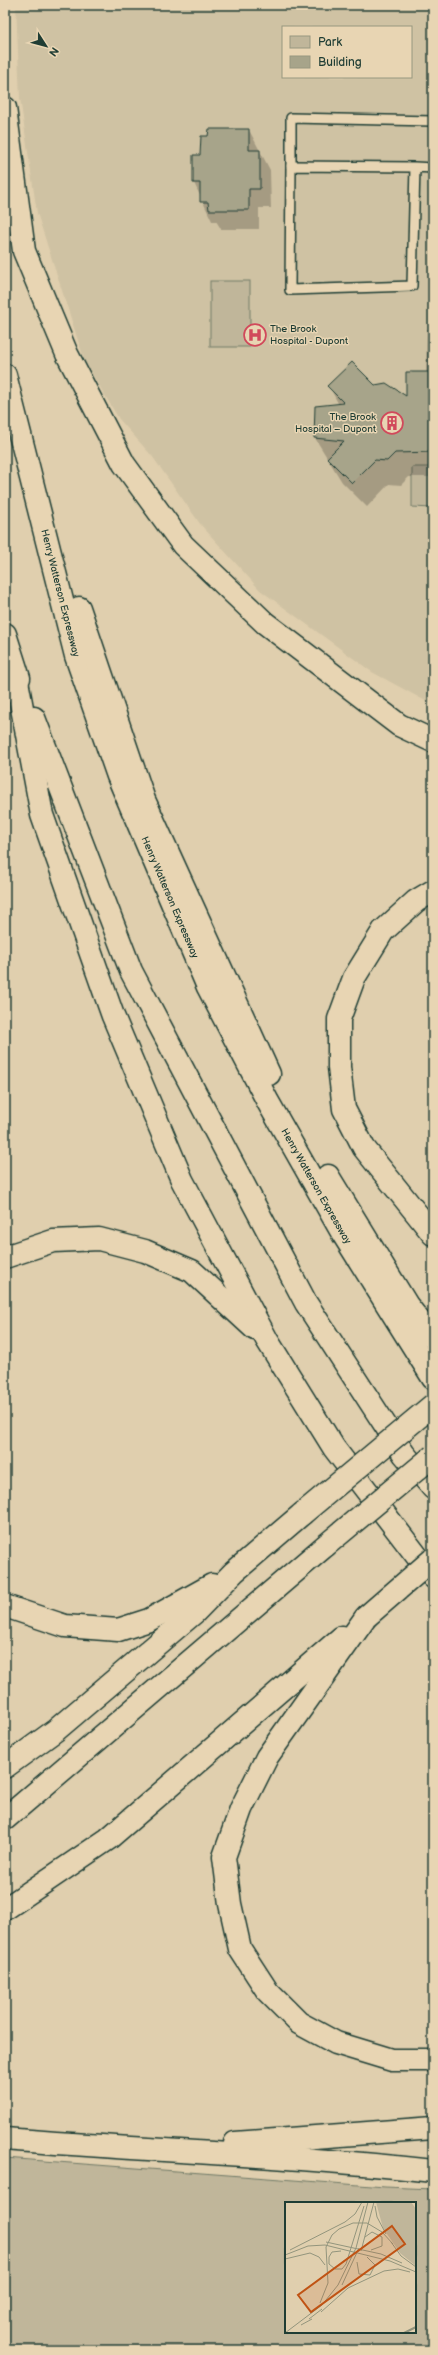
<svg xmlns="http://www.w3.org/2000/svg" width="438" height="2355" font-family="'Balsamiq Sans',sans-serif">
	<style>
		.built { fill: #cfc2a3; fill-rule: evenodd }
		.green { fill: #c0b69a; stroke: #707a67; fill-rule: evenodd }
		.shadow { fill: #0003 }
		.building { fill: #a7a48a; stroke: #1f3d34 }
		.lines { fill: none; stroke-linecap: round; stroke-linejoin: round }
		.lane-casing { stroke: #1f3d34; stroke-width: 12 }
		.highway-casing { stroke: #1f3d34; stroke-width: 25 }
		.lane { stroke: #e8d5b3; stroke-width: 9 }
		.highway { stroke: #e8d5b3; stroke-width: 22 }
		.highway-bridge-casing { stroke: #1f3d34; stroke-width: 25; stroke-linecap: butt }
		.highway-bridge { stroke: #e8d5b3; stroke-width: 22 }
		.labels { text-anchor: middle; dominant-baseline: central; stroke-width: 3; stroke-linejoin: round; paint-order: stroke }
		.poi-label { font-size: 10px; fill: #1f3d34; stroke: #e8d5b3; text-anchor: start }
		.street-label { font-size: 10px; fill: #1f3d34; stroke: #e8d5b3 }
		.inset-river { fill: none; stroke: #91937c; stroke-width: 2 }
		.inset-road { fill: none; stroke: #93957d; stroke-width: 1 }
		.view { fill: #c05314; fill-opacity: 0.15; stroke: #c05314; stroke-width: 2 }
		.inset-edge { fill: none; stroke: #1f3d34; stroke-width: 2 }
	</style>
	<rect width="100%" height="100%" fill="#e0cfae"/>
	<filter id="ink" filterUnits="userSpaceOnUse"><feTurbulence type="fractalNoise" baseFrequency=".025" numOctaves="2"/><feDisplacementMap in="SourceGraphic" scale="8" xChannelSelector="R" yChannelSelector="G"/><feConvolveMatrix kernelMatrix="1 2 1 2 8 2 1 2 1" color-interpolation-filters="sRGB"/></filter>
	<g filter="url(#ink)">
		<path class="built" d="M16 5H433V705L372 672 260 590 201 525 152 456 119 419 85 362 37 213 20 98ZM283 27H411V77H283Z"/>
		<g class="green">
			<rect x="210" y="281" width="40" height="66"/>
			<path d="M412 467H433V508L412 507Z"/>
			<path d="M5 2158 385 2187 433 2189V2350H5ZM286 2203H415V2332H286Z"/>
		</g>
		<g class="shadow">
			<path d="M249 130 270 170 271 208H259V229H221L216 221H212L194 183 201 156Z"/>
			<path d="M427 329H433V477H409L401 485 389 484 367 507 342 482 315 438 339 405 329 386H375L407 398 426 373Z"/>
		</g>
		<g class="building">
			<path d="M209 129H249V150H260V189H249V210H209L208 202H200V183H193V155H200L201 136H208Z"/>
			<path d="M352 362 375 385 386 383 406 396V372H433V452L395 453 387 461 375 460 352 483 327 458 344 441 314 438 315 406 344 403 327 386Z"/>
		</g>
		<g class="lines">
			<g class="lane-casing">
				<g id="lane">
					<path d="M291 166V118L433 121"/>
					<path d="M415 167 412 286 290 290 291 166 415 167 433 168"/>
				</g>
			</g>
			<g class="highway-casing">
				<g id="highway">
					<path d="M5 108 24 251 67 354 124 464 183 545 265 623 399 725 433 741"/>
					<path id="s1" d="M5 375 76 656 118 776 208 987 268 1102 343 1234 433 1378"/>
					<path d="M79 608 144 800 269 1074"/>
					<path d="M5 634 19 678"/>
					<path d="M14 665 42 815 113 1016 182 1180 267 1340 334 1448 433 1577"/>
					<path d="M34 718 131 971 306 1303 404 1454 433 1488"/>
					<path d="M433 891 416 901 383 931 354 978 339 1019V1067L344 1109 364 1148 433 1234"/>
					<path d="M328 1176 407 1305 433 1338"/>
					<path d="M5 1257 53 1241 99 1239 145 1251 192 1271 255 1329"/>
					<path d="M5 1606 65 1626 118 1630 149 1620 212 1585"/>
					<path d="M366 1617 267 1757 241 1809 224 1857 230 1904 240 1949 268 1992 299 2023 336 2043 392 2060H433"/>
					<path d="M5 1767 56 1730 195 1612 234 1572 302 1514"/>
					<path d="M5 1819 325 1546"/>
					<path d="M5 1909 108 1839 342 1637"/>
					<path d="M5 2139C148 2151 291 2155 433 2171"/>
					<path d="M235 2143 433 2128"/>
				</g>
			</g>
			<use href="#lane" class="lane"/>
			<use href="#highway" class="highway"/>
			<g class="highway-bridge-casing">
				<g id="highway-bridge">
					<path d="M302 1514 433 1405"/>
					<path d="M325 1546 433 1456"/>
					<path d="M366 1617 433 1559"/>
				</g>
			</g>
			<use href="#highway-bridge" class="highway-bridge"/>
		</g>
	</g>
	<defs>
		<g id="hospital-ring" transform="scale(1.15)"><circle r="9.5" fill="#e8d5b3" stroke="#d1495b" stroke-width="1.5"/><path d="M-5-5h3v3.5h4V-5h3V5h-3V1.5h-4V5h-3Z" fill="#d1495b"/></g>
		<g id="building-ring" transform="scale(1.15)"><circle r="9.5" fill="#e8d5b3" stroke="#d1495b" stroke-width="1.5"/><path d="M-4-6H4V6H1V3H-1V6H-4ZM-2.5-4.3h1.7v1.8h-1.7ZM.8-4.3h1.7v1.8H.8ZM-2.5-1h1.7V.8h-1.7ZM.8-1h1.7V.8H.8Z" fill="#d1495b"/></g>
	</defs>
	<g fill-rule="evenodd">
		<use href="#hospital-ring" x="255" y="335"/>
		<use href="#building-ring" x="392" y="423"/>
	</g>
	<g class="labels">
		<g class="poi-label">
			<text x="270" y="329">The Brook<tspan x="270" dy="12">Hospital - Dupont</tspan></text>
			<text x="376" y="417" text-anchor="end">The Brook<tspan x="376" dy="12">Hospital – Dupont</tspan></text>
		</g>
		<g class="street-label">
			<text stroke="none"><textPath href="#s1" startOffset="225">Henry Watterson Expressway</textPath></text>
			<text stroke="none"><textPath href="#s1" startOffset="549">Henry Watterson Expressway</textPath></text>
			<text stroke="none"><textPath href="#s1" startOffset="873">Henry Watterson Expressway</textPath></text>
		</g>
	</g>
	<g transform="translate(285 2202)">
		<rect width="131" height="131" fill="#e0cfae"/>
		<path d="M91 0H126L131 7V64L115 51 98 26Z" fill="#c0b69a"/>
		<path class="inset-river" d="M119 131 131 125"/>
		<path class="inset-road" d="M90 4 92 15 101 32M80 35 87 30 97 35V44L86 48M41 40 96 52 117 61M106 40 116 54 131 65M5 48 60 20 70 12 77 0M56 49 47 50 44 55V62L50 67H57L61 62 79 4M76 49 89 0M0 53 23 44 40 43 105 59 131 70M0 57 25 51 34 55 40 63M72 60 74 72 85 73 90 63 82 55M57 83 74 46M35 101 43 81 41 45 47 33 54 27 68 21H82L97 30 108 42M36 110 63 86 99 69 113 67 125 70M24 117 37 107M16 123 27 117M0 131 37 103 53 83 71 46 83 0"/>
		<path class="view" d="M107 24 120 42 26 110 13 93Z"/>
		<rect width="131" height="131" class="inset-edge"/>
	</g>
	<rect width="438" height="2355" fill="none" stroke="#e8d5b3" stroke-width="20"/>
	<rect x="10" y="10" width="418" height="2335" fill="none" stroke="#1f3d34" stroke-width="1.5" filter="url(#ink)"/>
	<rect x="282" y="26" width="130" height="52" fill="#e8d5b3" stroke="#989880"/>
	<rect x="290" y="36" width="20" height="12" fill="#c0b69a" stroke="#989880"/>
	<text x="318" y="46" font-size="12" fill="#1f3d34">Park</text>
	<rect x="290" y="56" width="20" height="12" fill="#a7a48a" stroke="#989880"/>
	<text x="318" y="66" font-size="12" fill="#1f3d34">Building</text>
	<g transform="translate(46 46) rotate(126)" stroke="#e8d5b3" stroke-width="3" paint-order="stroke">
	<path d="M0-3L7 15L0 10L-7 15Z" fill="#1f3d34"/>
	<text y="-6" font-size="11" font-weight="bold" text-anchor="middle" fill="#1f3d34">N</text>
	</g>
</svg>
